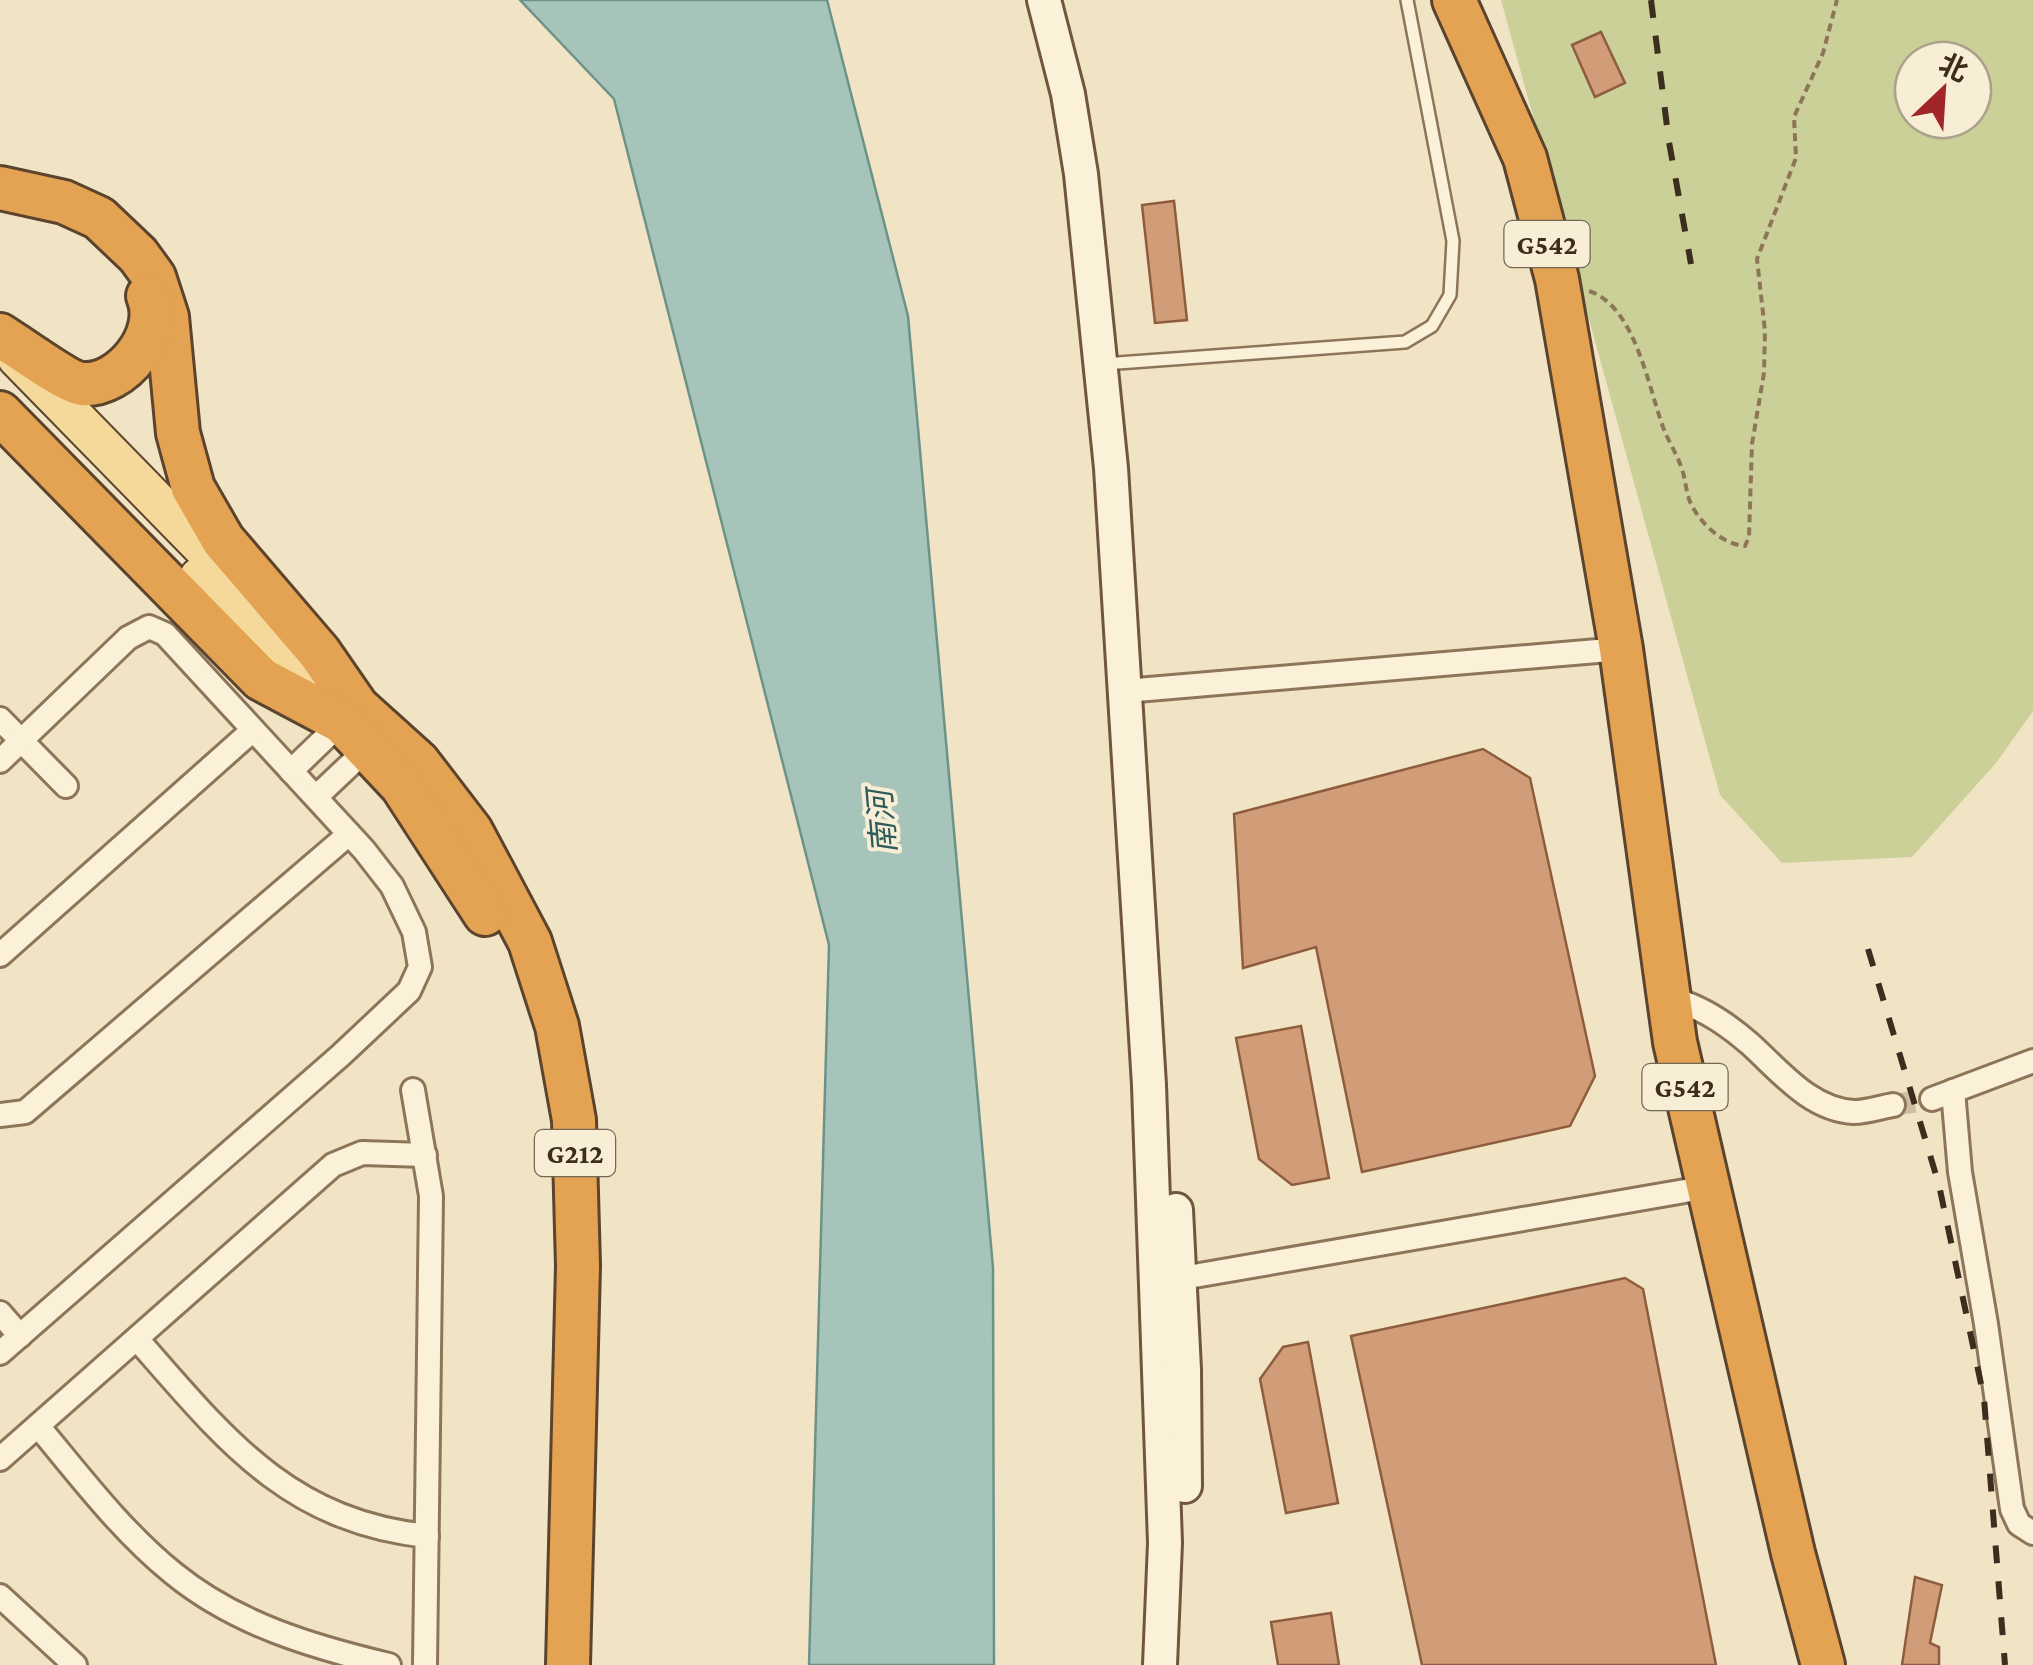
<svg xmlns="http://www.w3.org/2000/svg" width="2033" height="1665" font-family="'Crimson Pro','Noto Sans SC',serif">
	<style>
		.green { fill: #cad098; fill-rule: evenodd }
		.water { fill: #a7c4bb; stroke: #6d9389; stroke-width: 2.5 }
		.building { fill: #d19d79; stroke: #8e5d3e; stroke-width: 2.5 }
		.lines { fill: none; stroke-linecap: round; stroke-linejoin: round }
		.street-tunnel { stroke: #cdbfa4; stroke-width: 22; stroke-dasharray: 22 11; stroke-linecap: butt }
		.lane-casing { stroke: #8d755a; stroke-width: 16 }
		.street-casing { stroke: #8d755a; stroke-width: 28 }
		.secondary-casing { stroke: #6f563d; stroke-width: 38 }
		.primary-casing { stroke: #5b432e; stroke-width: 42 }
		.highway-casing { stroke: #5b432e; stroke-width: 48 }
		.path { stroke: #8d755a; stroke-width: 4; stroke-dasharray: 8 5; stroke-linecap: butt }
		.lane { stroke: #fbf1d9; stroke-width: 11 }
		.street { stroke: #fbf1d9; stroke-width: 22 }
		.secondary { stroke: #fbf1d9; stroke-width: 32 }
		.primary { stroke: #f5d99b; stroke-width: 38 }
		.highway { stroke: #e4a352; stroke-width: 42 }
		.rail { stroke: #3c2d1e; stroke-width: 6; stroke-dasharray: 18 18; stroke-linecap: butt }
		.labels { text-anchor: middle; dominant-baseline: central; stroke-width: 8; stroke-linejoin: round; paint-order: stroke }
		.shield { fill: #f8eed5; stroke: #746755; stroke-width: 2.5 }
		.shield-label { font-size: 28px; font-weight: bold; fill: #3c2d1e }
		.water-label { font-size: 32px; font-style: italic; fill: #2d5d5a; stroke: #f8eed5 }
	</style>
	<rect width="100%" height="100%" fill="#f1e4c5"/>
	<path class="green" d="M1501 0H2033V711L1996 763 1912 857 1782 863 1720 795ZM1913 60H1973V120H1913Z"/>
	<path class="water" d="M520 0H827L908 316 993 1268 994 1665H809L829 945 614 99Z"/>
	<g class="building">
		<path d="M1601 32 1625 83 1595 97 1572 45Z"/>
		<path d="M1174 201 1187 320 1155 323 1142 205Z"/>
		<path d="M1483 749 1530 778 1595 1076 1570 1126 1362 1172 1316 947 1243 968 1234 814Z"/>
		<path d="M1301 1026 1329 1178 1292 1185 1259 1159 1236 1038Z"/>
		<path d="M1625 1278 1643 1289 1716 1665H1422L1351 1336Z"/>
		<path d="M1308 1342 1338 1503 1286 1513 1260 1379 1283 1347Z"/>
		<path d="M1915 1577 1942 1585 1930 1643 1939 1647V1665H1902Z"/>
		<path d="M1331 1613 1339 1665H1278L1271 1622Z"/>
	</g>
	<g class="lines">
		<path class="street-tunnel" d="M1893 1105 1932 1099"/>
		<g class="lane-casing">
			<path id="lane" d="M1104 364 1405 342 1432 326 1450 295 1453 241 1407 0"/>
		</g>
		<g class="street-casing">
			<g id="street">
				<path d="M1125 691 1621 649"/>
				<path d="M0 719 66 786"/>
				<path d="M0 761 128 638 149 627 165 634 364 850 392 886 414 932 420 967 409 991 341 1055 0 1353"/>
				<path d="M291 771 347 717"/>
				<path d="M316 797 371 745"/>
				<path d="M0 955 253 730"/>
				<path d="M1668 998C1699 1005 1726 1023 1750 1044 1779 1070 1810 1110 1854 1112 1866 1112 1881 1107 1893 1105"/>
				<path d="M413 1090 431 1196 425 1665"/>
				<path d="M1953 1091 1960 1172 1986 1324 2012 1509 2019 1524 2033 1533"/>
				<path d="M1932 1099 2033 1061"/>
				<path d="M0 1115 25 1112 349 834"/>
				<path d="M1165 1281 1708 1187"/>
				<path d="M0 1313 20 1336"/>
				<path d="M137 1339C224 1438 287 1521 427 1536"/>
				<path d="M38 1426C80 1476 121 1531 173 1573 235 1624 313 1647 389 1665"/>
				<path d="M0 1459 333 1165 362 1153 425 1155"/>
				<path d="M0 1596 75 1665"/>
			</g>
		</g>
		<g class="secondary-casing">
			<g id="secondary">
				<path d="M1044 0 1068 94 1081 174 1111 468 1149 1085 1165 1543 1160 1665"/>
				<path d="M1176 1210 1184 1369 1185 1486"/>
			</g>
		</g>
		<g class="primary-casing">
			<g id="primary">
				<path d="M17 358 241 587"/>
				<path d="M199 577 325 705"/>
			</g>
		</g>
		<g class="highway-casing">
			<g id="highway">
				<path d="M1454 0 1525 158 1557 279 1621 649 1675 1042 1793 1553 1823 1665"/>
				<path d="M0 188 64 202 99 218 138 255 154 277 167 317 178 433 193 488 223 540 319 652 357 707 418 762 471 831 530 942 557 1026 574 1120 578 1266 568 1665"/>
				<path d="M0 335C16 345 68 383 82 384 123 387 164 333 148 296"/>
				<path d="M0 413 261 679 342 722 402 786 485 914"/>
			</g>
		</g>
		<path class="path" d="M1589 291C1635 306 1648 386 1663 427 1668 441 1677 454 1682 469 1686 481 1686 495 1692 506 1703 526 1723 544 1745 546L1749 537 1752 444 1764 373 1765 331 1757 259 1796 158 1794 117 1823 53 1837 0"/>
		<use href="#lane" class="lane"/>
		<use href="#street" class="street"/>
		<use href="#secondary" class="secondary"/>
		<use href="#primary" class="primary"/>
		<use href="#highway" class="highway"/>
		<g class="rail">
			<path d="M1651 0 1669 142 1691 264"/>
			<path d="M1868 949 1939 1185 1984 1398 2005 1665"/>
		</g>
	</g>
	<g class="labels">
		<g class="shield">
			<rect x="1504.5" y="221" width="85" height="46" rx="8"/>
			<rect x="1642.5" y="1064" width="85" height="46" rx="8"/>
			<rect x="535" y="1130" width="80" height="46" rx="8"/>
		</g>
		<g class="shield-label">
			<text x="1547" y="244">G542</text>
			<text x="1685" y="1087">G542</text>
			<text x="575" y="1153">G212</text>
		</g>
		<g class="water-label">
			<text transform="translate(882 822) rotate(-95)">南河</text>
		</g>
	</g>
	<g transform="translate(1943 90) rotate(25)"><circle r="48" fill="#f8eed5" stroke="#ada18c" stroke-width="2.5"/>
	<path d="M0-8L18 38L0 25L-18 38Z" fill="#a02627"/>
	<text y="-15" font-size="28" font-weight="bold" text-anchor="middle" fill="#3c2d1e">北</text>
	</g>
</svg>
